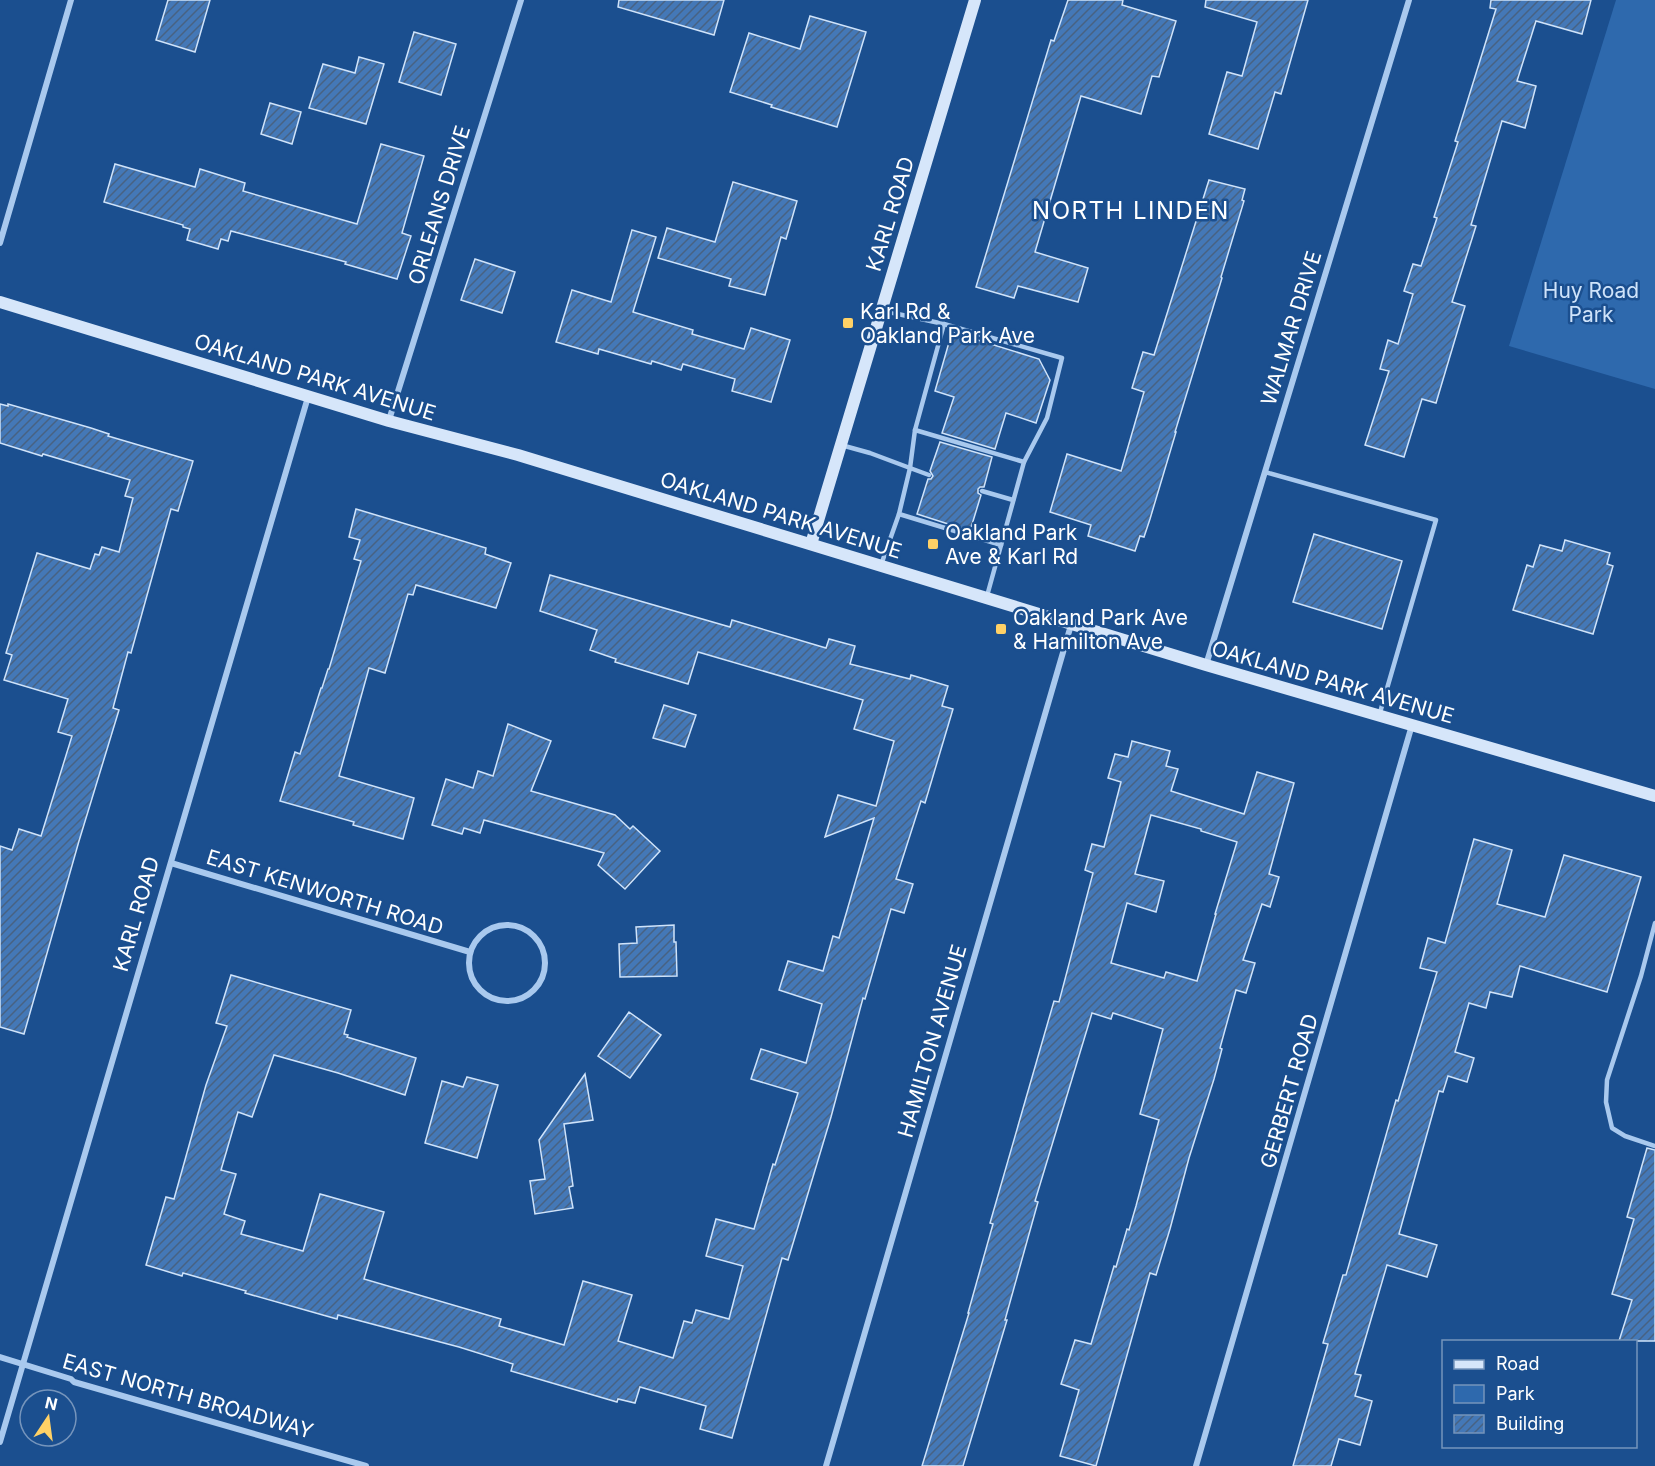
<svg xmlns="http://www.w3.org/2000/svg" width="1655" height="1466" font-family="Inter,sans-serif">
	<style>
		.park { fill: #2e69ad }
		.building { fill: url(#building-hatch); stroke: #cfe3fa; stroke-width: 1.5; fill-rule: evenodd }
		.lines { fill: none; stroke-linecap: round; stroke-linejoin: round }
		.lane { stroke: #a9c9ee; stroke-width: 4.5 }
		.street { stroke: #a9c9ee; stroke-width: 6 }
		.secondary { stroke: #d6e6fa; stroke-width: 12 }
		.poi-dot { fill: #ffd166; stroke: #1b4f8f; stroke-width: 2 }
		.labels { text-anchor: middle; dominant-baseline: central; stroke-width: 5; stroke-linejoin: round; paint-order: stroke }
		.street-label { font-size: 21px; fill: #fff; stroke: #1b4f8f }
		.park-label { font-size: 21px; fill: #cfe3fa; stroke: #1b4f8f }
		.poi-label { font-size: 21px; fill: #fff; stroke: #1b4f8f; text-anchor: start }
		.quarter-label { font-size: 24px; letter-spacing: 1.5px; fill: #fff; stroke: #1b4f8f }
	</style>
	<defs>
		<pattern id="building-hatch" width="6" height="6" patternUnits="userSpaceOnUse" patternTransform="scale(1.5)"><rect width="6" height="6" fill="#4478b7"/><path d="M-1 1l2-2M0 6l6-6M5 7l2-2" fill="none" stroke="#486282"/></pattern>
	</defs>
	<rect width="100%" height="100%" fill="#1b4f8f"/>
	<path class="park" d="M1616 0H1655V389L1509 346Z"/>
	<g class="building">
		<path d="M168 0H210L195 52 156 40Z"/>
		<path d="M619 0H724L714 35 618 7Z"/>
		<path d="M1068 0H1123L1122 5 1176 21 1159 77 1152 76 1141 114 1081 96 1035 252 1088 268 1078 302 1018 286 1014 298 976 287 1051 40 1054 41Z"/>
		<path d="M1206 0H1308L1281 94 1275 92 1258 149 1209 134 1227 72 1242 76 1257 22 1205 7Z"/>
		<path d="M1491 0H1591L1582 34 1536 21 1517 81 1536 86 1525 128 1502 121 1471 225 1476 226 1452 302 1465 306 1436 403 1422 399 1404 457 1365 445 1389 371 1380 369 1388 340 1398 344 1413 294 1404 291 1413 264 1421 266 1437 218 1434 217 1458 142 1455 141 1496 9 1490 8Z"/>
		<path d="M810 16 866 32 837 127 771 107 772 105 730 92 749 33 800 49Z"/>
		<path d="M414 32 456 44 441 95 399 82Z"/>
		<path d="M359 57 384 64 366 124 309 108 323 64 355 73Z"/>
		<path d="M270 103 301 112 292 144 261 134Z"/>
		<path d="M381 144 424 156 402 233 411 236 397 279 345 264 346 262 231 231 228 241 221 239 218 249 187 240 190 229 183 227V225L104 202 115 164 195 187 200 169 245 183 243 191 357 224Z"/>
		<path d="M1209 180 1245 189 1242 200 1244 201 1221 277 1222 278 1175 432H1176L1150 519 1144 537 1140 536 1135 551 1088 536 1091 525 1050 512 1067 454 1121 471 1144 392 1132 388 1143 352 1154 355Z"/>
		<path d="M733 182 797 201 786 239 781 237 765 295 729 286 731 279 658 258 667 228 715 242Z"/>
		<path d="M632 230 656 237 633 312 693 330 692 334 744 349 751 328 790 340 771 402 732 391 735 379 683 364 681 370 652 361 651 364 599 349 598 354 556 342 572 290 611 302Z"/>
		<path d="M475 259 515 272 502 313 461 300Z"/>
		<path d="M952 332 1039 359 1050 380 1036 423 1006 413 995 449 942 433 954 397 935 391Z"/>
		<path d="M0 404 8 406V404L91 428 109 434 108 436 193 461 178 511 171 509 131 653 128 652 113 708 119 710 79 841 24 1034 0 1027V846L12 850 19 829 41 836 72 736 58 732 68 699 4 680 12 655 6 653 37 553 90 569 95 554 99 555 102 547 119 552 133 498 125 496 130 480 43 454 42 456 0 443Z"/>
		<path d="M940 442 992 457 984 487H980L978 489V493L981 495 970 531 917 514 928 479H931L933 476 930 471Z"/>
		<path d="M356 509 486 548 485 554 511 563 496 608 416 585 413 595 408 594 385 673 369 668 339 776 414 798 403 839 353 825 354 822 280 801 295 752 300 754 321 688H322L328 669H329L361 561 354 559 360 540 349 537Z"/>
		<path d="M1314 534 1402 561 1382 629 1293 602Z"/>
		<path d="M1565 540 1610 553 1607 564 1613 566 1593 634 1513 610 1527 565 1533 567 1540 545 1562 551Z"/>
		<path d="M550 575 730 627 732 620 826 648 829 639 855 646 850 664 910 679 911 675 948 686 942 706 953 709 925 803 921 801 896 879 913 884 904 913 891 909 865 999 863 998 831 1117 788 1260 782 1258 732 1438 700 1429 706 1406 640 1387 635 1403 618 1399 617 1402 511 1371 513 1364 459 1347 338 1315 337 1319 245 1293 246 1291 183 1273 182 1276 146 1265 166 1197 174 1199 206 1085 227 1026 216 1023 231 975 351 1010 344 1034 348 1035 347 1037 416 1058 405 1095 338 1073 274 1055 252 1117 238 1112 221 1170 236 1174 224 1214 245 1221 241 1234 303 1251 320 1194 384 1212 364 1279 501 1319 499 1326 564 1345 583 1281 632 1295 618 1341 673 1358 684 1321 692 1323 696 1310 729 1319 743 1266 706 1256 716 1219 754 1229 773 1164 775 1165 798 1093 751 1079 761 1049 806 1063 822 1004 779 990 788 961 823 971 833 936 839 938 874 818 825 837 838 795 876 806 894 741 854 729 863 700 698 652 688 684 615 662 616 659 590 650 597 630 540 611Z"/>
		<path d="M664 705 696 715 685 747 653 738Z"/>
		<path d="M508 724 551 741 531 791 615 815 630 829 633 826 660 851 625 889 598 865 604 853 484 820 480 833 464 828 462 834 432 825 446 779 473 788 478 771 493 776Z"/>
		<path d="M1132 741 1170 751 1166 766 1178 769 1171 791 1244 814 1257 772 1294 783 1269 874 1279 877 1270 907 1262 904 1243 960 1255 963 1246 993 1236 990 1220 1048 1222 1049 1214 1079 1189 1158 1170 1229 1156 1275 1150 1273 1096 1466 1060 1456 1079 1390 1061 1384 1075 1340 1091 1344 1114 1266 1116 1267 1127 1229 1129 1230 1136 1206 1159 1120 1140 1114 1163 1029 1113 1013 1111 1019 1092 1013 1035 1201 1038 1202 1005 1320H1007L963 1466H922L969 1313H968L993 1224 990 1223 1054 1001 1059 1002 1093 873 1085 870 1092 844 1104 847 1121 782 1108 778 1115 754 1128 757ZM1151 815 1201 829V831L1237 842 1215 914H1216L1197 981 1166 972 1164 978 1111 963 1127 903 1156 912 1164 881 1135 874Z"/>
		<path d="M1474 839 1512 850 1497 904 1545 917 1564 855 1641 877 1607 992 1520 966 1512 997 1490 992 1486 1008 1469 1003 1455 1052 1474 1058 1467 1082 1448 1076 1443 1092 1439 1091 1399 1234 1437 1245 1427 1277 1387 1265 1355 1374 1361 1375 1355 1396 1372 1401 1360 1445 1339 1439 1331 1466H1293L1328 1344 1323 1343 1343 1275H1346L1396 1100 1398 1101 1437 972 1420 968 1428 938 1445 943Z"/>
		<path d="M674 925V942H676L677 976 620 977 619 944 637 943 636 927Z"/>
		<path d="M629 1012 661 1035 630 1078 598 1056Z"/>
		<path d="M585 1074 593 1120 564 1124 573 1186 569 1187 573 1208 535 1214 530 1181 545 1179 539 1140Z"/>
		<path d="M467 1077 498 1085 477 1158 425 1143 442 1081 463 1087Z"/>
		<path d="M1647 1148 1655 1150V1341H1619L1632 1300 1612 1294 1634 1219 1627 1217Z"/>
	</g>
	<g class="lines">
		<g class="lane">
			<path d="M944 324 1062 358 1047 418 1024 462"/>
			<path d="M915 430 1024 462 987 596"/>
			<path d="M841 445 870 453 910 468 915 430 944 324 884 311"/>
			<path d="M1265 472 1436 520 1379 716"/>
			<path d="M929 475 910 468 899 514 1001 545"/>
			<path d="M982 491 1013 500"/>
			<path d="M881 565 899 514"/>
			<path d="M1655 923 1641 976 1607 1080 1606 1102 1612 1128 1625 1136 1655 1146"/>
		</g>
		<g class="street">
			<path d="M0 243 71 0"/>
			<path d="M389 420 521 0"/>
			<path d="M1206 665 1409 0"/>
			<path d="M171 863 470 952"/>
			<circle cx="507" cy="963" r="38"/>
			<path d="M0 1357 71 1379 74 1382 366 1466"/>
			<path d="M0 1442 308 397"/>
			<path d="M826 1466 1071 625"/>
			<path d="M1196 1466 1412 725"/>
		</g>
		<g class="secondary">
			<path d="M0 302 389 421 518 455 1206 665 1655 796"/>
			<path d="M811 544 975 0"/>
		</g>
	</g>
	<g class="poi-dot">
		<rect x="842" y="317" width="12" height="12" rx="3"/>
		<rect x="927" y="538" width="12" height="12" rx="3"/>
		<rect x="995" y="623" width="12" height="12" rx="3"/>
	</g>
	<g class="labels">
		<g class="street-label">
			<text transform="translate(439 205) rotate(-73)">ORLEANS DRIVE</text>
			<text transform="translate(890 214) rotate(-73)">KARL ROAD</text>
			<text transform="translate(1291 328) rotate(-73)">WALMAR DRIVE</text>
			<text transform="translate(315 377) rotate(17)">OAKLAND PARK AVENUE</text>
			<text transform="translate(781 515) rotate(17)">OAKLAND PARK AVENUE</text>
			<text transform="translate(1333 682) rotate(16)">OAKLAND PARK AVENUE</text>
			<text transform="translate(325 892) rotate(17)">EAST KENWORTH ROAD</text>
			<text transform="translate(136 914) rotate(-74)">KARL ROAD</text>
			<text transform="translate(932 1041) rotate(-74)">HAMILTON AVENUE</text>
			<text transform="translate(1289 1091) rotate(-74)">GERBERT ROAD</text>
			<text transform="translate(188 1396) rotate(16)">EAST NORTH BROADWAY</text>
		</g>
		<g class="park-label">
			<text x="1591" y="290">Huy Road<tspan x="1591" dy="24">Park</tspan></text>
		</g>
		<g class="poi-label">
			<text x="860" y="311">Karl Rd &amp;<tspan x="860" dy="24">Oakland Park Ave</tspan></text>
			<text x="945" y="532">Oakland Park<tspan x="945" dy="24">Ave &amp; Karl Rd</tspan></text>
			<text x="1013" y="617">Oakland Park Ave<tspan x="1013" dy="24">&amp; Hamilton Ave</tspan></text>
		</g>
		<g class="quarter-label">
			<text x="1131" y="210">NORTH LINDEN</text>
		</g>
	</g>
	<rect x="1442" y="1340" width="195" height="108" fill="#1b4f8f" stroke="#7695bc" stroke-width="1.5"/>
	<rect x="1454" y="1360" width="30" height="9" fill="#d6e6fa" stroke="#7695bc" stroke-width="1.5"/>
	<text x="1496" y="1370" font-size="18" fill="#ffffff">Road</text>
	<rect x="1454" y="1385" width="30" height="18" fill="#2e69ad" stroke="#7695bc" stroke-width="1.5"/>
	<text x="1496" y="1400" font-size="18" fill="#ffffff">Park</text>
	<rect x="1454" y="1415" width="30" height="18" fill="url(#building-hatch)" stroke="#7695bc" stroke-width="1.5"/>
	<text x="1496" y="1430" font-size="18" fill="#ffffff">Building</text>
	<g transform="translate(48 1418) rotate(13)"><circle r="28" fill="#1b4f8f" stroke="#7695bc" stroke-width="1.5"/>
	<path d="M0-4.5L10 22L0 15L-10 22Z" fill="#ffd166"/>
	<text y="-9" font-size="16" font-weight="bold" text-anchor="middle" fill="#ffffff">N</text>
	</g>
</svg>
